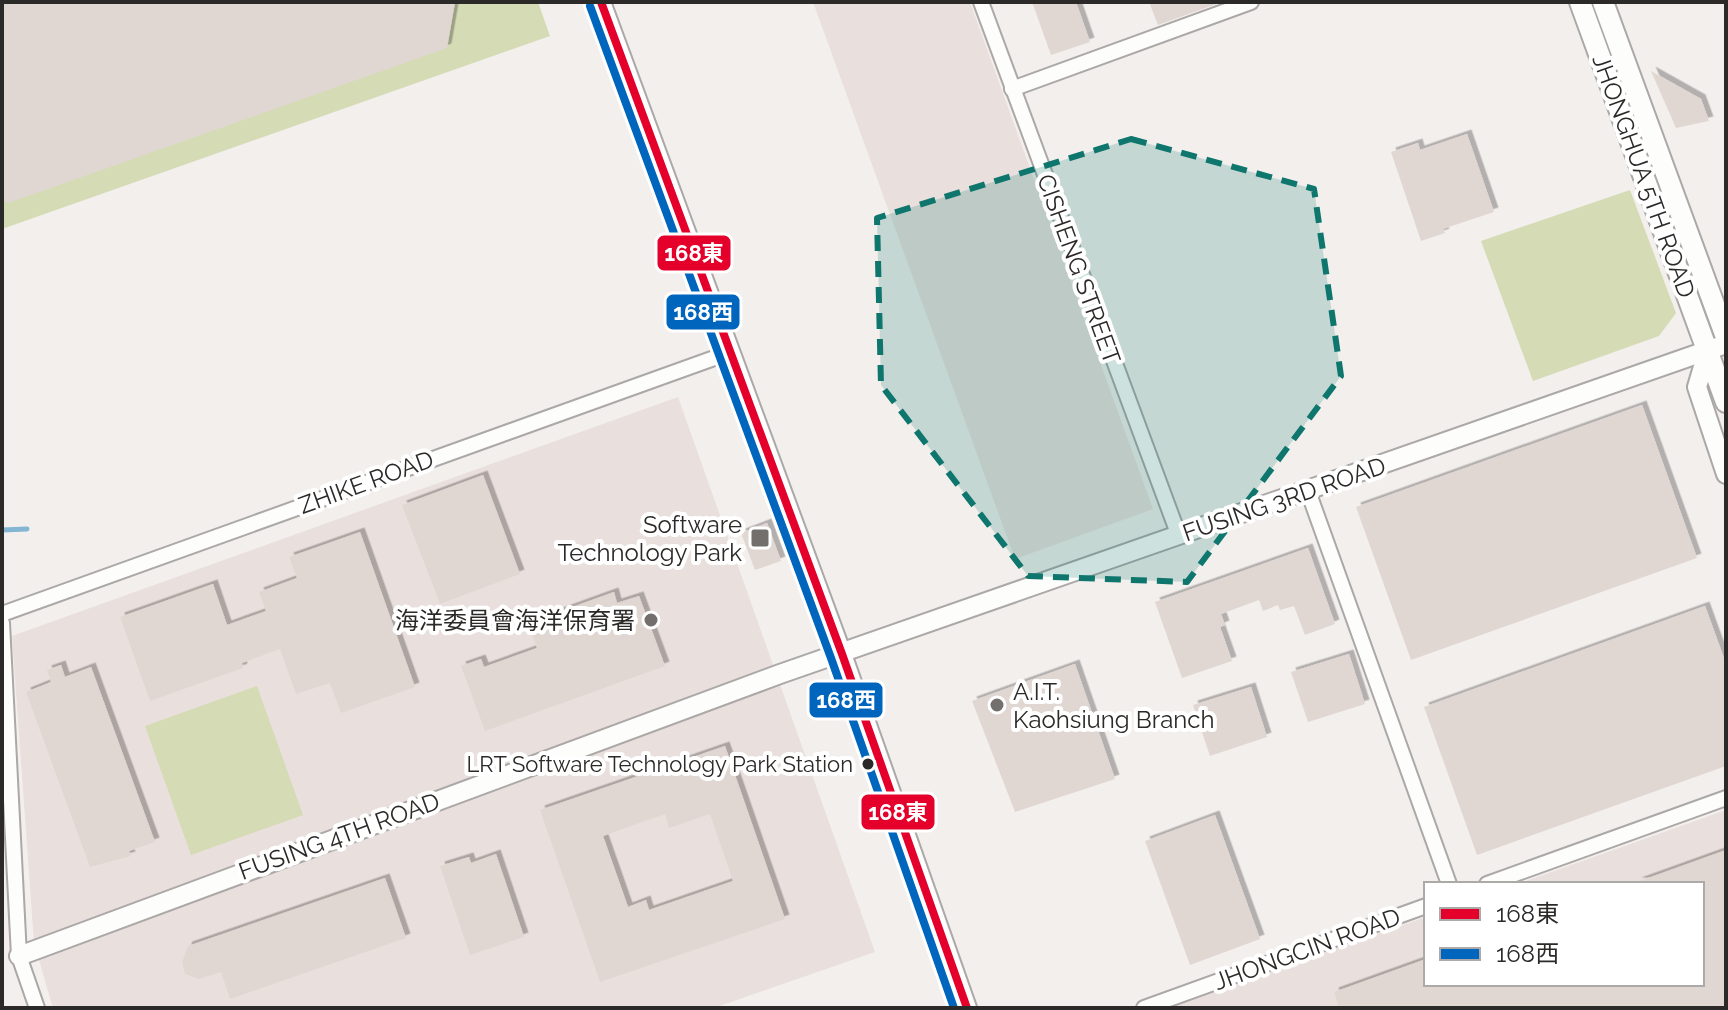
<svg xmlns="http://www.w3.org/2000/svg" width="1728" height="1010" font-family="Raleway,'Noto Sans TC',sans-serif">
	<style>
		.built { fill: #e9dfdc }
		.green { fill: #d5dbb5 }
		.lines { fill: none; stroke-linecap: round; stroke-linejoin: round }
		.stream { stroke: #82b6d3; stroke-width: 5 }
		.building { fill: #e1d7d2; fill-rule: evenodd; filter: url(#shadow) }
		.minor-casing { stroke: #aba8a7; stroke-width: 18 }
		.tertiary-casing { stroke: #aba8a7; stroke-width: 22 }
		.secondary-casing { stroke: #aba8a7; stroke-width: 24 }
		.minor { stroke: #fdfdfc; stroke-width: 14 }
		.tertiary { stroke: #fdfdfc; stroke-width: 18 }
		.secondary { stroke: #fdfdfc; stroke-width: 20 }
		.bus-1-casing { stroke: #fff; stroke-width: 14 }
		.bus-2-casing { stroke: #fff; stroke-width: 14 }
		.bus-1 { stroke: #e4002b; stroke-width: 8 }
		.bus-2 { stroke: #0065bd; stroke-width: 8 }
		.marked { fill: #0f766e; fill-opacity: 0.2; stroke: #0f766e; stroke-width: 6; stroke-dasharray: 16 10; stroke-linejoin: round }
		.poi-dot { fill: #726f6d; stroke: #fff; stroke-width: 3 }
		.bus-dot { fill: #2c2a28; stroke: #fff; stroke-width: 3 }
		.labels { text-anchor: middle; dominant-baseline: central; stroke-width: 8; stroke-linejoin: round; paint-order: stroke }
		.bus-label { font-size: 22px; fill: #2c2a28; stroke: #fff; text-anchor: end }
		.street-label { font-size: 24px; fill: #2c2a28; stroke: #fff }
		.poi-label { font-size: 24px; fill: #2c2a28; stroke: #fff; text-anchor: end }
		.line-badge { stroke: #fff; stroke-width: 3 }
		.badge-label { font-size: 22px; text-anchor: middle; font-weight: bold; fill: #fff }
	</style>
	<defs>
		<filter id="shadow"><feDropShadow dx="4.5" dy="-4.5" stdDeviation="0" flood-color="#0004"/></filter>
	</defs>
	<rect width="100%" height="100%" fill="#f3efed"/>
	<g class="built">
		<path d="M813 2H970L1153 509 1015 559Z"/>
		<path d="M678 397 875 952 714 1008H53L34 943 12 636Z"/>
		<path d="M1726 810V1008H1168L1426 917V984H1702V884H1518Z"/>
	</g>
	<g class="green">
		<path d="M2 2H538L550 36 2 229Z"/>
		<path d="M1630 190 1676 313 1659 336 1533 381 1481 241Z"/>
		<path d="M257 686 303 815 191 855 145 726Z"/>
	</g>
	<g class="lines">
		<path class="stream" d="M2 530 27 529"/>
	</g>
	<g class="building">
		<path d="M2 2H455L447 48 8 203 2 199Z"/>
		<path d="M1032 2H1076L1090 42 1051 55Z"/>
		<path d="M1149 2H1222L1158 25Z"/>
		<path d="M1651 71 1701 99 1709 121 1676 128Z"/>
		<path d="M1467 134 1494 212 1443 229 1445 233 1421 241 1391 152 1418 143 1420 150Z"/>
		<path d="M1642 405 1697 558 1411 660 1356 507Z"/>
		<path d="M483 475 520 574 440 604 402 505Z"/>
		<path d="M767 523 781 561 755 570 741 533Z"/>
		<path d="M360 532 415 687 341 713 330 683 296 694 280 649 242 663 243 668 150 701 120 617 213 584 227 625 266 611 259 592 297 578 289 557Z"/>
		<path d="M1308 548 1335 624 1305 635 1294 606 1280 610 1278 605 1263 611 1259 600 1221 614 1225 625 1220 627 1232 661 1182 678 1155 602Z"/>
		<path d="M614 592 617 603 639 596 665 666 485 731 461 666 481 659 484 667 537 648 528 623Z"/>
		<path d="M1705 606 1726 664V766L1477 855 1424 707Z"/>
		<path d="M1349 654 1365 704 1308 722 1291 672Z"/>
		<path d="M1075 664 1115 779 1015 812 972 701Z"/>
		<path d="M61 665 65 677 91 667 155 842 129 851 131 856 90 867 26 692 51 682 47 670Z"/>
		<path d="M1251 687 1267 737 1210 756 1193 705Z"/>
		<path d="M725 746 785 919 600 982 540 810ZM665 814 669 828 710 814 733 881 649 910 646 900 628 907 603 836Z"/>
		<path d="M1215 815 1260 939 1190 965 1145 841Z"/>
		<path d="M1726 850V1008H1339L1334 992 1426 959V984H1702V884L1637 882Z"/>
		<path d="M496 854 524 937 470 955 440 866 469 857 471 863Z"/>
		<path d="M385 878 406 938 230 999 221 972 199 979 185 974 182 962 188 946Z"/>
	</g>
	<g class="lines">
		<g class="minor-casing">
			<g id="minor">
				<path d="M981 2 1179 536"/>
				<path d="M1012 89 1251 2"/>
				<path d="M1308 491 1449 884"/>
				<path d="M2 614 731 352"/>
				<path d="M2 623 19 956 37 1008"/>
				<path d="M1487 884 1726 798"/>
				<path d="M1144 1008 1426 906"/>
			</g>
		</g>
		<g class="tertiary-casing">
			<g id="tertiary">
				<path d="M601 2 842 654 967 1008"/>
				<path d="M1708 350 1697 387 1726 474"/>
				<path d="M19 956 780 674 1726 344"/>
			</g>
		</g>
		<g class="secondary-casing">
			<g id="secondary">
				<path d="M1580 2 1726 402"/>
				<path d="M1603 2 1726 337"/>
			</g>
		</g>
		<use href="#minor" class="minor"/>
		<use href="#tertiary" class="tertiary"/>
		<use href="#secondary" class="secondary"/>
		<g class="bus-1-casing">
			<path id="bus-1" d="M601 2 842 654 967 1008"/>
		</g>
		<g class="bus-2-casing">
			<path id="bus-2" d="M590 6 831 658 954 1008"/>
		</g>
		<use href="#bus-1" class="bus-1"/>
		<use href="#bus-2" class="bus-2"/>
	</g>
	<path class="marked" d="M1131 139 1314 189 1341 376 1187 582 1028 576 881 385 877 218Z"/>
	<g class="poi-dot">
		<rect x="750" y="528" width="20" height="20" rx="4"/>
		<circle cx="651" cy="620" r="8"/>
		<circle cx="997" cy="705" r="8"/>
	</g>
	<circle class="bus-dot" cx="868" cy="764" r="7"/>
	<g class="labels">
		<g class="bus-label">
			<text x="853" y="764">LRT Software Technology Park Station</text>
		</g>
		<g class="street-label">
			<text transform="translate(1644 176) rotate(70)">JHONGHUA 5TH ROAD</text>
			<text transform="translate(1079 269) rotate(70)">CISHENG STREET</text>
			<text transform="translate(366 482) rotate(-20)">ZHIKE ROAD</text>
			<text transform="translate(1284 499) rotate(-19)">FUSING 3RD ROAD</text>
			<text transform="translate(339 836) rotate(-20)">FUSING 4TH ROAD</text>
			<text transform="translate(1307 949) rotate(-20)">JHONGCIN ROAD</text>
		</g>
		<g class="poi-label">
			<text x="742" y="524">Software<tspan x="742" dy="28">Technology Park</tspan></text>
			<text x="635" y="620">海洋委員會海洋保育署</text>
			<text x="1013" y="691" text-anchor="start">A.I.T.<tspan x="1013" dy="28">Kaohsiung Branch</tspan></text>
		</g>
	</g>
	<g class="line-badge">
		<rect x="656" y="234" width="76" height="38" rx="8" fill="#e4002b"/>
		<rect x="665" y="293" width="76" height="38" rx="8" fill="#0065bd"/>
		<rect x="808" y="681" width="76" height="38" rx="8" fill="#0065bd"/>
		<rect x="860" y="793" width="76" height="38" rx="8" fill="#e4002b"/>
	</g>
	<g class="badge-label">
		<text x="694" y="261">168東</text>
		<text x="703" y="320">168西</text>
		<text x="846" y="708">168西</text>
		<text x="898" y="820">168東</text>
	</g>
	<rect width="1728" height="1010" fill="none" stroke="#2c2a28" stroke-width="8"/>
	<rect x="1424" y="882" width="280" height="104" fill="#ffffff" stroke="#abaaa9" stroke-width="2"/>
	<rect x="1440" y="908" width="40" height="12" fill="#e4002b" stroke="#abaaa9" stroke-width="2"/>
	<text x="1496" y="922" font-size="24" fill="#2c2a28">168東</text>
	<rect x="1440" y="948" width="40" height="12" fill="#0065bd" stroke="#abaaa9" stroke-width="2"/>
	<text x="1496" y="962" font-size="24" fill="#2c2a28">168西</text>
</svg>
